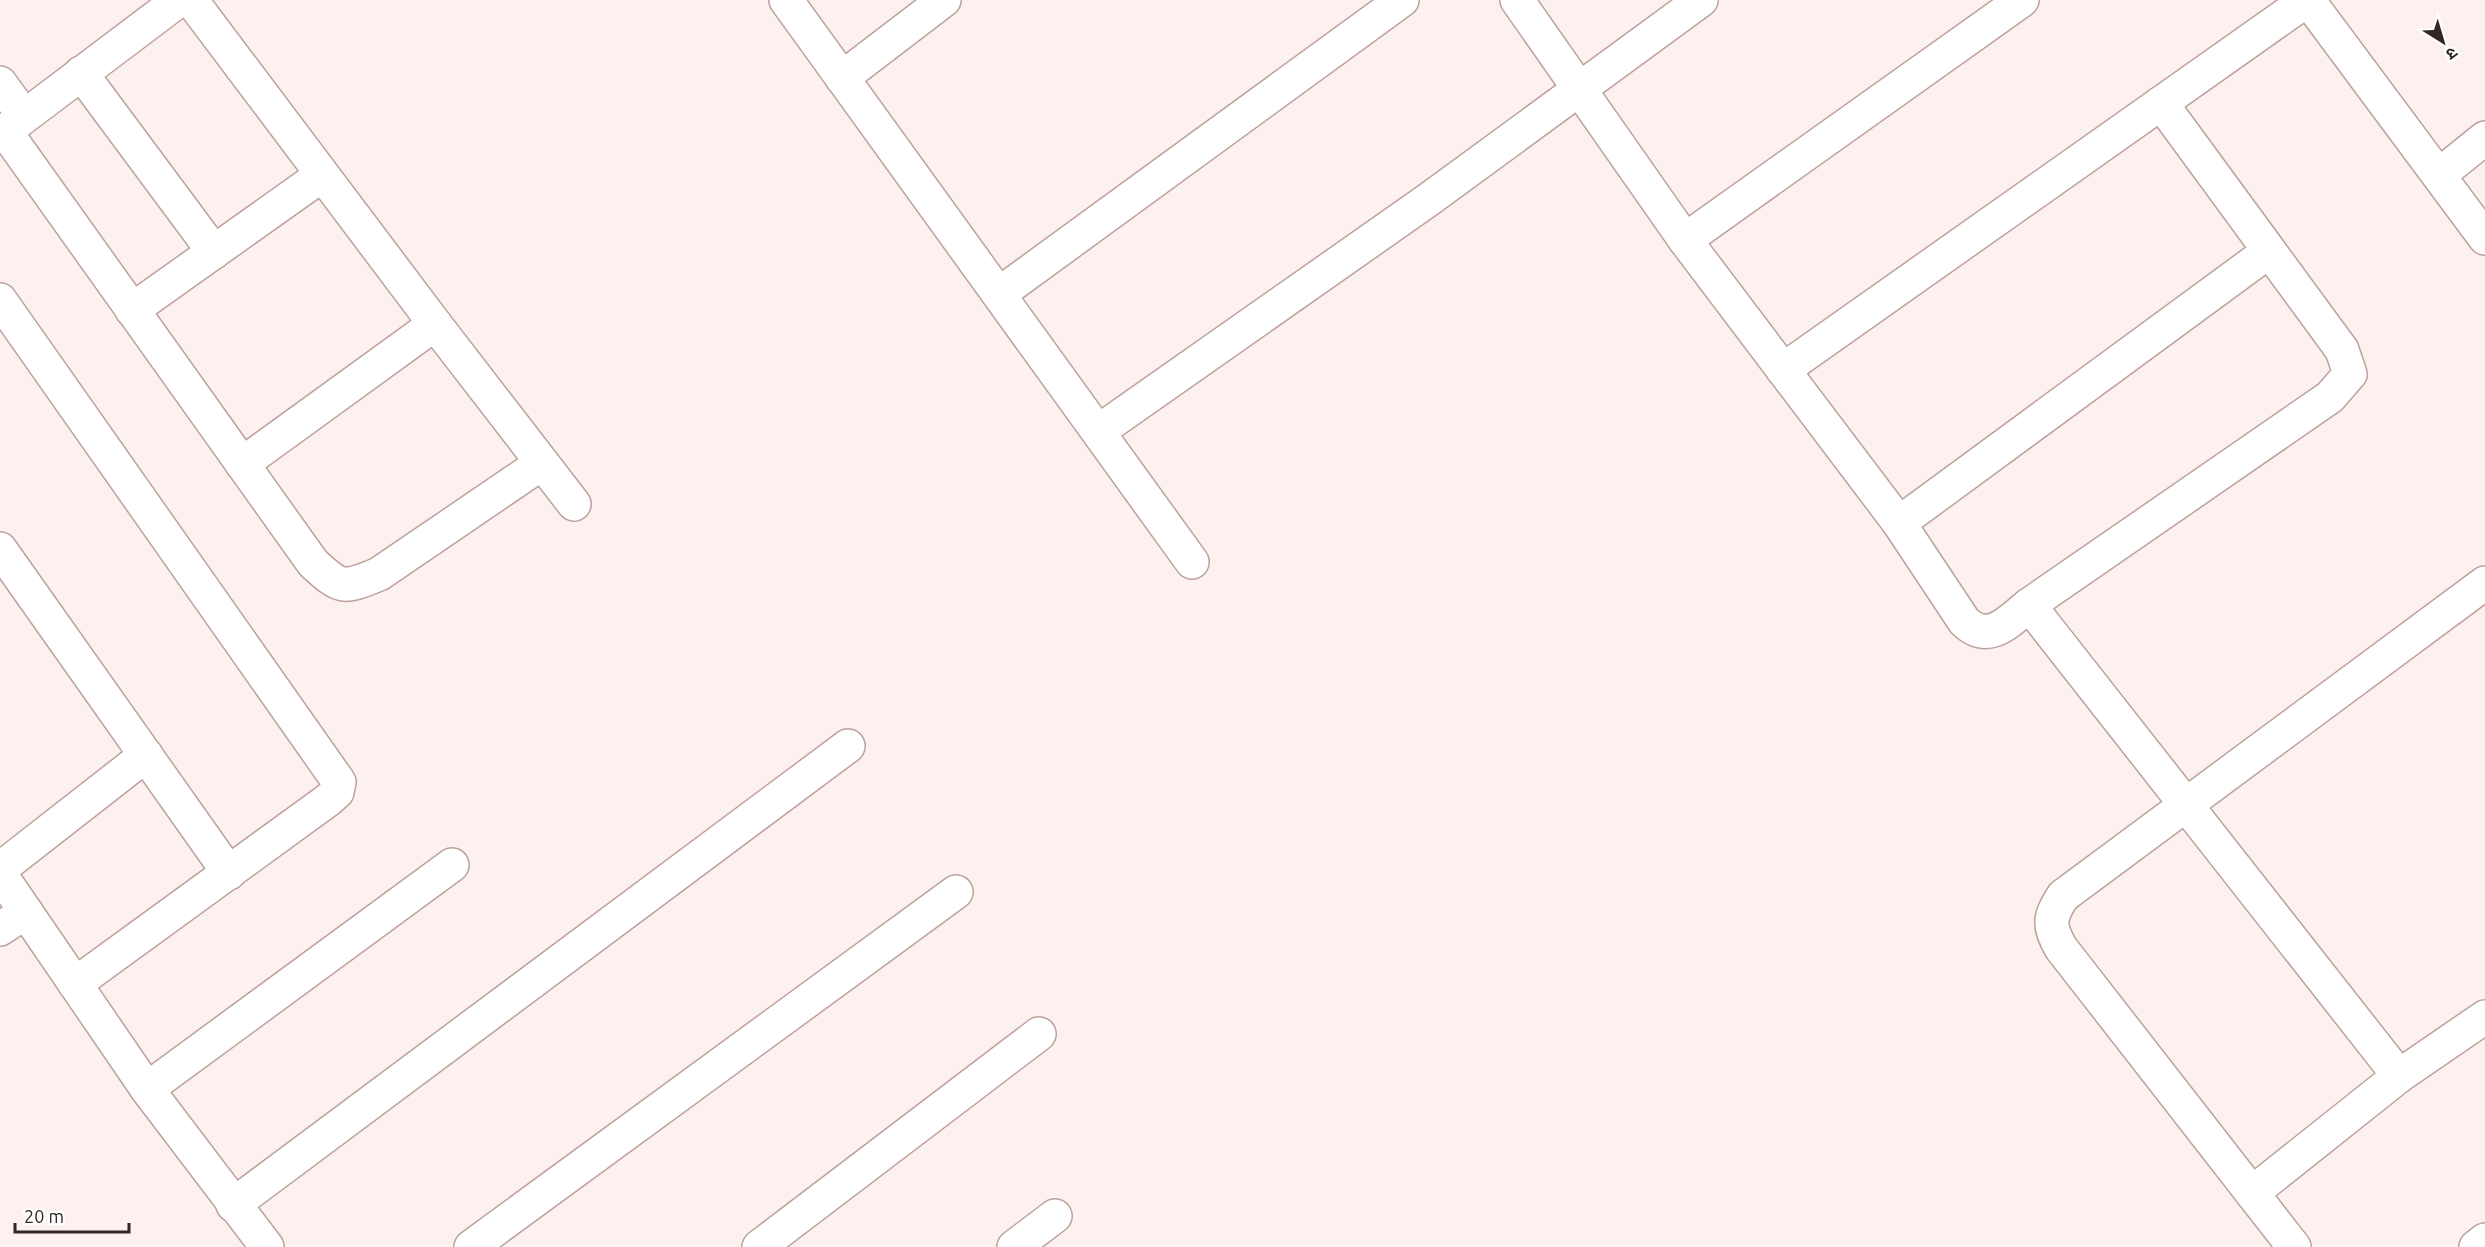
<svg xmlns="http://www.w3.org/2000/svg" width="2485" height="1247" font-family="Ubuntu,'Noto Sans Devanagari',sans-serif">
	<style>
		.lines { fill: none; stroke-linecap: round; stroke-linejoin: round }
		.minor-casing { stroke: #bca19c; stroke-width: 36 }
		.minor { stroke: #fff; stroke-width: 33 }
	</style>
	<rect width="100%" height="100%" fill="#fdf1ef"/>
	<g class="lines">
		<g class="minor-casing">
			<g id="minor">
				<path d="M191 0 435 324 574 504"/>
				<path d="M786 0 1192 562"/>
				<path d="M1517 0 1685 240 1899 523 1964 621C1989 645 2008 622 2029 605L2330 397 2350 374 2342 350 2161 103"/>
				<path d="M2308 0 2485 238"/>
				<path d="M81 73 214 252"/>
				<path d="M842 78 944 0"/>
				<path d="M0 83 24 116"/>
				<path d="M5 131 313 563C341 589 343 589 379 574L542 463"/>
				<path d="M0 135 179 0"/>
				<path d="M2439 175 2485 138"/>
				<path d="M1685 240 2022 0"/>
				<path d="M999 294 1402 0"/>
				<path d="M0 300 339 782 337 792 328 800 75 984"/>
				<path d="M132 310 322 175"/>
				<path d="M1783 370 2307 0"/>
				<path d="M1099 431 1428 200 1701 0"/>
				<path d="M242 464 435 324"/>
				<path d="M1899 523 2268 252"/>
				<path d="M0 549 229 873"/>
				<path d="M2029 605 2399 1076"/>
				<path d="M0 869 146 755"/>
				<path d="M0 874 147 1089 267 1247"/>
				<path d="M0 929 26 912"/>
				<path d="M147 1089 452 865"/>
				<path d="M2252 1193 2399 1076 2485 1017"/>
				<path d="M233 1205 848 746"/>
				<path d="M471 1247 956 892"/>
				<path d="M759 1247 1039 1034"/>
				<path d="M1014 1247 1055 1216"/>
				<path d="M2294 1247 2061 948C2048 925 2049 918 2063 896L2485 583"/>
				<path d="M2476 1247 2485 1240"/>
			</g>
		</g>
		<use href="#minor" class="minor"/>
	</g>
	<g transform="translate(2443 42) rotate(143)" stroke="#ffffff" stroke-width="4.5" paint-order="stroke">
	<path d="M0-4.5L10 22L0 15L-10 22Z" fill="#312624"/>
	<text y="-9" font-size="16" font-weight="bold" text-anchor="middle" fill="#312624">उ</text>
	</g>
	<path d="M15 1223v9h114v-9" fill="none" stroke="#312624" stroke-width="3"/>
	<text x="24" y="1223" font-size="18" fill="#312624" stroke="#ffffff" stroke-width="4.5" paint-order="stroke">20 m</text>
</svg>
